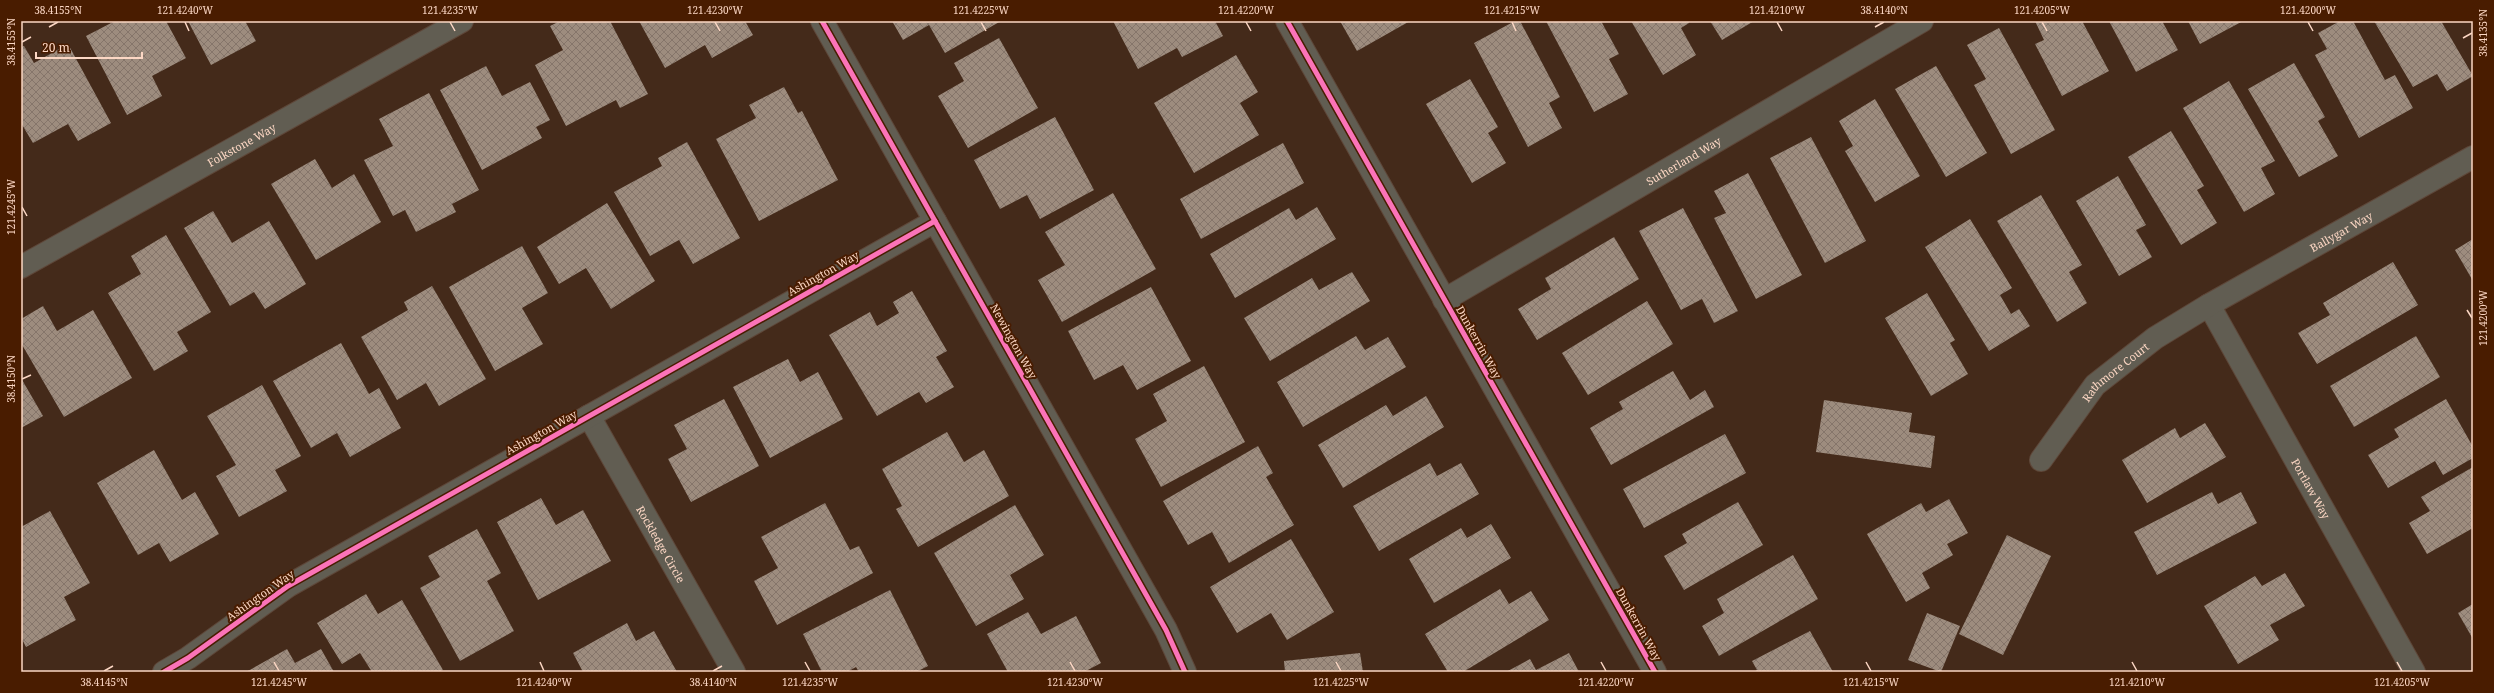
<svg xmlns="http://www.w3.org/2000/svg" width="2494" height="693" font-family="'Noto Serif',serif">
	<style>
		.building { fill: url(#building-cross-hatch) }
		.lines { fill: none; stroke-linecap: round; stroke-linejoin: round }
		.minor-casing { stroke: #5e4739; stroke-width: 24 }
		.minor { stroke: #615d52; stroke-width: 22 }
		.cycleway-casing { stroke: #491c00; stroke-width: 8 }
		.cycleway { stroke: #fb73b8; stroke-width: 5 }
		.ticks { fill: none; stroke: #fcd7c4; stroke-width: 1.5 }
		.labels { text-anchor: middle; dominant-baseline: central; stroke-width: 4; stroke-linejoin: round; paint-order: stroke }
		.street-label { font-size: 11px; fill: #fcd7c4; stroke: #491c00 }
		.neatline { fill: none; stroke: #fcd7c4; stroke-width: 1.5 }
		.ticks-label { font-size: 10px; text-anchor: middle; fill: #fcd7c4 }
	</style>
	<defs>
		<pattern id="building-cross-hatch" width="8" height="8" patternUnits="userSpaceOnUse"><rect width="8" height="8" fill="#9d8c7e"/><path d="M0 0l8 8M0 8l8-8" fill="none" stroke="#85756a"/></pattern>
	</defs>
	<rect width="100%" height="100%" fill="#442a1a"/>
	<g class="building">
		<path d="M115 21H166L186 58 152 76 162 96 127 115 86 36Z"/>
		<path d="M188 21H245L256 41 211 65Z"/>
		<path d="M560 21H610L648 94 620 108 616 100 566 126 535 65 563 50 550 26Z"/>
		<path d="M639 21H745L753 35 712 58 705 45 665 68Z"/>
		<path d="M892 21H1001L945 53 929 25 903 40Z"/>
		<path d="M1113 21H1215L1223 36 1182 57 1177 48 1138 69Z"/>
		<path d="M1340 21H1410L1357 51Z"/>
		<path d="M1515 21H1520L1560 97 1549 103 1562 128 1528 147 1474 43Z"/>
		<path d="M1546 21H1601L1619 54 1609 59 1628 94 1594 112Z"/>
		<path d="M1631 21H1688L1689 23 1681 28 1696 55 1663 75Z"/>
		<path d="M1710 21H1754L1722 40Z"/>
		<path d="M2035 21H2082L2109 71 2062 96 2035 44 2044 40Z"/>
		<path d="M2109 21H2162L2178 50 2136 72Z"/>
		<path d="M2188 21H2243L2200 44Z"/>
		<path d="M2340 21H2353L2385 80 2395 75 2413 108 2359 138 2315 55 2327 49 2318 33Z"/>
		<path d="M2374 21H2441L2473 76 2447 91 2437 74 2413 87Z"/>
		<path d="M1999 28 2055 130 2011 154 1974 85 1986 79 1967 45Z"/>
		<path d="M999 38 1038 108 968 148 938 96 964 81 954 63Z"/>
		<path d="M68 44 111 123 78 141 68 124 33 143 21 123V47L24 46 34 63Z"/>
		<path d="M1236 55 1258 92 1240 103 1259 135 1194 173 1154 103Z"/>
		<path d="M2294 63 2325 117 2318 121 2338 156 2299 177 2248 89Z"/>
		<path d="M486 66 502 96 530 82 550 120 536 127 542 138 482 170 440 90Z"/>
		<path d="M1936 66 1987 153 1946 177 1895 89Z"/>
		<path d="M1470 79 1498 127 1488 133 1506 163 1472 183 1426 104Z"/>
		<path d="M2229 81 2275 161 2261 168 2275 194 2244 212 2183 108Z"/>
		<path d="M784 87 798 113 802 111 838 180 759 221 716 139 756 118 749 105Z"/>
		<path d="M429 93 479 190 452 204 456 212 416 232 405 210 393 216 364 160 393 146 379 119Z"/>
		<path d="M1875 99 1920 176 1875 202 1845 151 1853 146 1839 121Z"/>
		<path d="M1055 117 1094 190 1040 219 1027 195 1000 209 974 160Z"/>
		<path d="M2171 131 2204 186 2197 190 2217 223 2181 245 2128 157Z"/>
		<path d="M1811 137 1866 241 1825 263 1770 158Z"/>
		<path d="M687 142 740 238 693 264 679 240 650 256 614 192 662 166 658 158Z"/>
		<path d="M1283 143 1304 183 1201 239 1180 199Z"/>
		<path d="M315 159 332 188 354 174 381 222 316 260 271 184Z"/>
		<path d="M1748 173 1802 275 1756 299 1714 218 1726 213 1714 191Z"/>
		<path d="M2118 176 2146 225 2136 230 2152 257 2119 276 2076 201Z"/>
		<path d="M1113 193 1156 269 1062 322 1038 280 1065 265 1045 232Z"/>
		<path d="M2041 195 2082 265 2069 272 2087 303 2057 322 1997 221Z"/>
		<path d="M607 203 655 281 611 309 586 268 559 284 537 247Z"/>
		<path d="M1317 207 1336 239 1235 298 1210 254 1289 208 1296 220Z"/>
		<path d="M1683 208 1738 311 1714 323 1702 299 1681 310 1639 231Z"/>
		<path d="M213 211 232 243 269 221 306 284 265 309 254 292 230 306 184 228Z"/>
		<path d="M1970 219 2012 288 2000 295 2011 314 2019 309 2030 326 1989 351 1925 247Z"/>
		<path d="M166 235 211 312 177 332 188 351 154 371 108 293 141 274 131 256Z"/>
		<path d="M1614 237 1639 279 1537 340 1518 309 1551 289 1545 278Z"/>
		<path d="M2473 239V281L2455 250Z"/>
		<path d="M522 246 548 293 522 308 543 344 495 371 449 287Z"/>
		<path d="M2393 262 2418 305 2317 364 2298 333 2330 315 2323 303Z"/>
		<path d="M1352 272 1370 301 1270 361 1244 318 1312 278 1319 290Z"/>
		<path d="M432 286 486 379 439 406 426 383 397 400 361 337 408 310 404 302Z"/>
		<path d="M1151 287 1191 361 1137 390 1123 365 1094 380 1068 331Z"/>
		<path d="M912 291 947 351 936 357 954 387 926 403 919 392 877 416 829 335 870 312 877 326 899 313 893 302Z"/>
		<path d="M1927 293 1955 340 1950 343 1968 374 1931 396 1885 318Z"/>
		<path d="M1647 301 1673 344 1588 395 1562 353Z"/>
		<path d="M43 306 57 331 93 310 132 378 64 417 21 343V319Z"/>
		<path d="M1356 336 1365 350 1388 337 1406 367 1303 427 1277 382Z"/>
		<path d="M2416 336 2440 377 2354 427 2330 386Z"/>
		<path d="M341 343 369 394 379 388 401 428 350 457 337 433 311 448 273 381Z"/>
		<path d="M788 359 800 382 818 372 843 419 770 458 733 387Z"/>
		<path d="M1204 366 1245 442 1161 487 1135 439 1167 421 1153 394Z"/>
		<path d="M1673 371 1690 400 1705 390 1714 407 1611 465 1590 428 1623 409 1619 402Z"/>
		<path d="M21 378 43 416 21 428Z"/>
		<path d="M262 385 301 456 275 470 287 491 239 517 216 476 236 465 207 416Z"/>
		<path d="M1426 396 1444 427 1343 488 1318 445 1386 405 1393 416Z"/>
		<path d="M724 399 759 466 691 502 668 459 687 449 674 425Z"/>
		<path d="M2446 399 2473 447V458L2443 475 2435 461 2388 488 2368 455 2399 437 2394 429Z"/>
		<path d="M1824 400 1912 413 1909 432 1935 436 1931 468 1816 452Z"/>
		<path d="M2205 423 2226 457 2147 503 2122 460 2175 428 2180 438Z"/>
		<path d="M947 432 964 462 984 450 1009 496 918 547 896 509 902 506 882 469Z"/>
		<path d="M1725 434 1746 473 1644 528 1623 489Z"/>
		<path d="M1258 446 1273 473 1266 477 1294 525 1229 563 1212 532 1188 545 1163 501Z"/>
		<path d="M154 450 182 500 195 492 219 534 170 562 159 543 138 555 97 483Z"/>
		<path d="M1430 463 1437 476 1461 463 1479 494 1379 551 1353 506Z"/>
		<path d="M2473 467V528L2427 554 2409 523 2430 511 2421 497Z"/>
		<path d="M2212 492 2218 504 2241 492 2257 523 2157 575 2134 532Z"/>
		<path d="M541 498 556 525 583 510 611 561 538 600 497 522Z"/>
		<path d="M1949 499 1968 533 1947 544 1953 555 1922 573 1930 588 1906 602 1867 534 1921 503 1926 512Z"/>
		<path d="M1738 502 1763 545 1684 590 1664 556 1687 543 1682 534Z"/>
		<path d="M825 503 850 550 859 546 873 573 777 625 754 581 778 568 761 537Z"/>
		<path d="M1015 505 1044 555 1010 575 1024 599 976 626 934 553Z"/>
		<path d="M50 511 90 583 64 597 76 620 26 647 21 637V527Z"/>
		<path d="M1491 524 1511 558 1434 603 1409 559 1461 528 1467 538Z"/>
		<path d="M477 529 501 573 487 581 514 631 460 661 420 588 440 577 428 556Z"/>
		<path d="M2007 535 2051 556 2003 655 1959 634Z"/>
		<path d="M1291 539 1334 612 1287 640 1271 613 1237 633 1210 587Z"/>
		<path d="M1793 555 1818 599 1719 656 1702 626 1724 613 1717 599Z"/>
		<path d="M2285 573 2305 606 2270 625 2279 640 2238 664 2204 606 2255 576 2262 586Z"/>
		<path d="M1500 589 1509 604 1531 591 1549 620 1463 672H1448L1425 634Z"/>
		<path d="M890 590 928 666 916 672H859L856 667 847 672H822L803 634Z"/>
		<path d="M366 594 378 614 402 600 443 670 439 672H372L360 653 342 664 317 623Z"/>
		<path d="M2473 604V639L2458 613Z"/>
		<path d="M1028 612 1041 634 1076 616 1101 663 1084 672H1008L987 634Z"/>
		<path d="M1927 613 1960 626 1941 672 1908 660Z"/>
		<path d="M627 623 636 641 654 631 677 672H583L573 653Z"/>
		<path d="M1810 631 1833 672H1754L1757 670 1752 661Z"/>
		<path d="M287 649 295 663 321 649 334 672H246Z"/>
		<path d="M1360 653 1363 672H1285L1284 661Z"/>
		<path d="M1569 653 1579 672H1506L1530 659 1536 670Z"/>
	</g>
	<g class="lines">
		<g class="minor-casing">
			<g id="minor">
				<path d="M822 21 1166 630 1185 672"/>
				<path d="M1287 21 1655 672"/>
				<path id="s1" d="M21 267 462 21"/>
				<path id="s2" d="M1444 300 1922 21"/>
				<path id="s3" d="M2209 305 2414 672"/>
				<path id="s4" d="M589 416 734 672"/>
				<path id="s5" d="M2041 460 2095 385 2155 338 2209 305 2473 157"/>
				<path d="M164 672 188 658 288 586 935 221"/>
			</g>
		</g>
		<use href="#minor" class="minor"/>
		<g class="cycleway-casing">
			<g id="cycleway">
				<path d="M822 21 1166 630 1185 672"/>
				<path d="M1287 21 1655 672"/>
				<path d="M164 672 188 658 288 586 935 221"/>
			</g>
		</g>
		<use href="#cycleway" class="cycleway"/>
	</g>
	<path class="ticks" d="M185 22 189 31M450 22 455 31M715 22 720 31M981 22 986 31M1246 22 1251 31M1512 22 1516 31M1777 22 1782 31M2042 22 2047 31M2308 22 2313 31M49 27 58 22M1875 27 1884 22M2463 38 2472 33M22 42 31 37M22 207 27 216M2467 310 2472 318M22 379 31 375M274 662 279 671M540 662 544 671M805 662 810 671M1070 662 1075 671M1336 662 1341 671M1601 662 1606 671M1866 662 1871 671M2132 662 2137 671M2397 662 2402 671M104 671 113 666M713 671 722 666"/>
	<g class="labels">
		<g class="street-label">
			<text stroke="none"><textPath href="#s1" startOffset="252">Folkstone Way</textPath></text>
			<text stroke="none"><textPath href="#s2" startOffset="277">Sutherland Way</textPath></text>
			<text stroke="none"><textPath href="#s5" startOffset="383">Ballygar Way</textPath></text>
			<text transform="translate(823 273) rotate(-29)">Ashington Way</text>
			<text transform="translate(1014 341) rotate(61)">Newington Way</text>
			<text transform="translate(1479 342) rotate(61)">Dunkerrin Way</text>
			<text stroke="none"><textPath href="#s5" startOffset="116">Rathmore Court</textPath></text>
			<text transform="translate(541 432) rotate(-29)">Ashington Way</text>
			<text stroke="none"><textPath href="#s3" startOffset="210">Portlaw Way</textPath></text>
			<text stroke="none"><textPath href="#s4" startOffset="147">Rockledge Circle</textPath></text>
			<text transform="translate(260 595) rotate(-35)">Ashington Way</text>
			<text transform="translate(1639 624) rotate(61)">Dunkerrin Way</text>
		</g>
	</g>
	<rect width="2494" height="693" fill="none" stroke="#491c00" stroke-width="44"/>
	<path d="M36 52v6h106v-6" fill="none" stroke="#fcd7c4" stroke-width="2"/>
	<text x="42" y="52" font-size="12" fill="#fcd7c4" stroke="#491c00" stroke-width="3" paint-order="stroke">20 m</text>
	<rect x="22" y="22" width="2450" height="649" class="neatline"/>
	<g class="ticks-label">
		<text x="58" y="14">38.4155°N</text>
		<text x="185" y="14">121.4240°W</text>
		<text x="450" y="14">121.4235°W</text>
		<text x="715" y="14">121.4230°W</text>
		<text x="981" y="14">121.4225°W</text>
		<text x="1246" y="14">121.4220°W</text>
		<text x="1512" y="14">121.4215°W</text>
		<text x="1777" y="14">121.4210°W</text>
		<text x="1884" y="14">38.4140°N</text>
		<text x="2042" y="14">121.4205°W</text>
		<text x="2308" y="14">121.4200°W</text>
		<text transform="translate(2483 33) rotate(-90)" y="4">38.4135°N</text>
		<text transform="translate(11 42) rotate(-90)" y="4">38.4155°N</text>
		<text transform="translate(11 207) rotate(-90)" y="4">121.4245°W</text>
		<text transform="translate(2483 318) rotate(-90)" y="4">121.4200°W</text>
		<text transform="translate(11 379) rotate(-90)" y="4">38.4150°N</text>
		<text x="104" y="686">38.4145°N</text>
		<text x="279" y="686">121.4245°W</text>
		<text x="544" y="686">121.4240°W</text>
		<text x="713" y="686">38.4140°N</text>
		<text x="810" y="686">121.4235°W</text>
		<text x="1075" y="686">121.4230°W</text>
		<text x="1341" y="686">121.4225°W</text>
		<text x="1606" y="686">121.4220°W</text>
		<text x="1871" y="686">121.4215°W</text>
		<text x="2137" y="686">121.4210°W</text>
		<text x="2402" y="686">121.4205°W</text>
	</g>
</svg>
